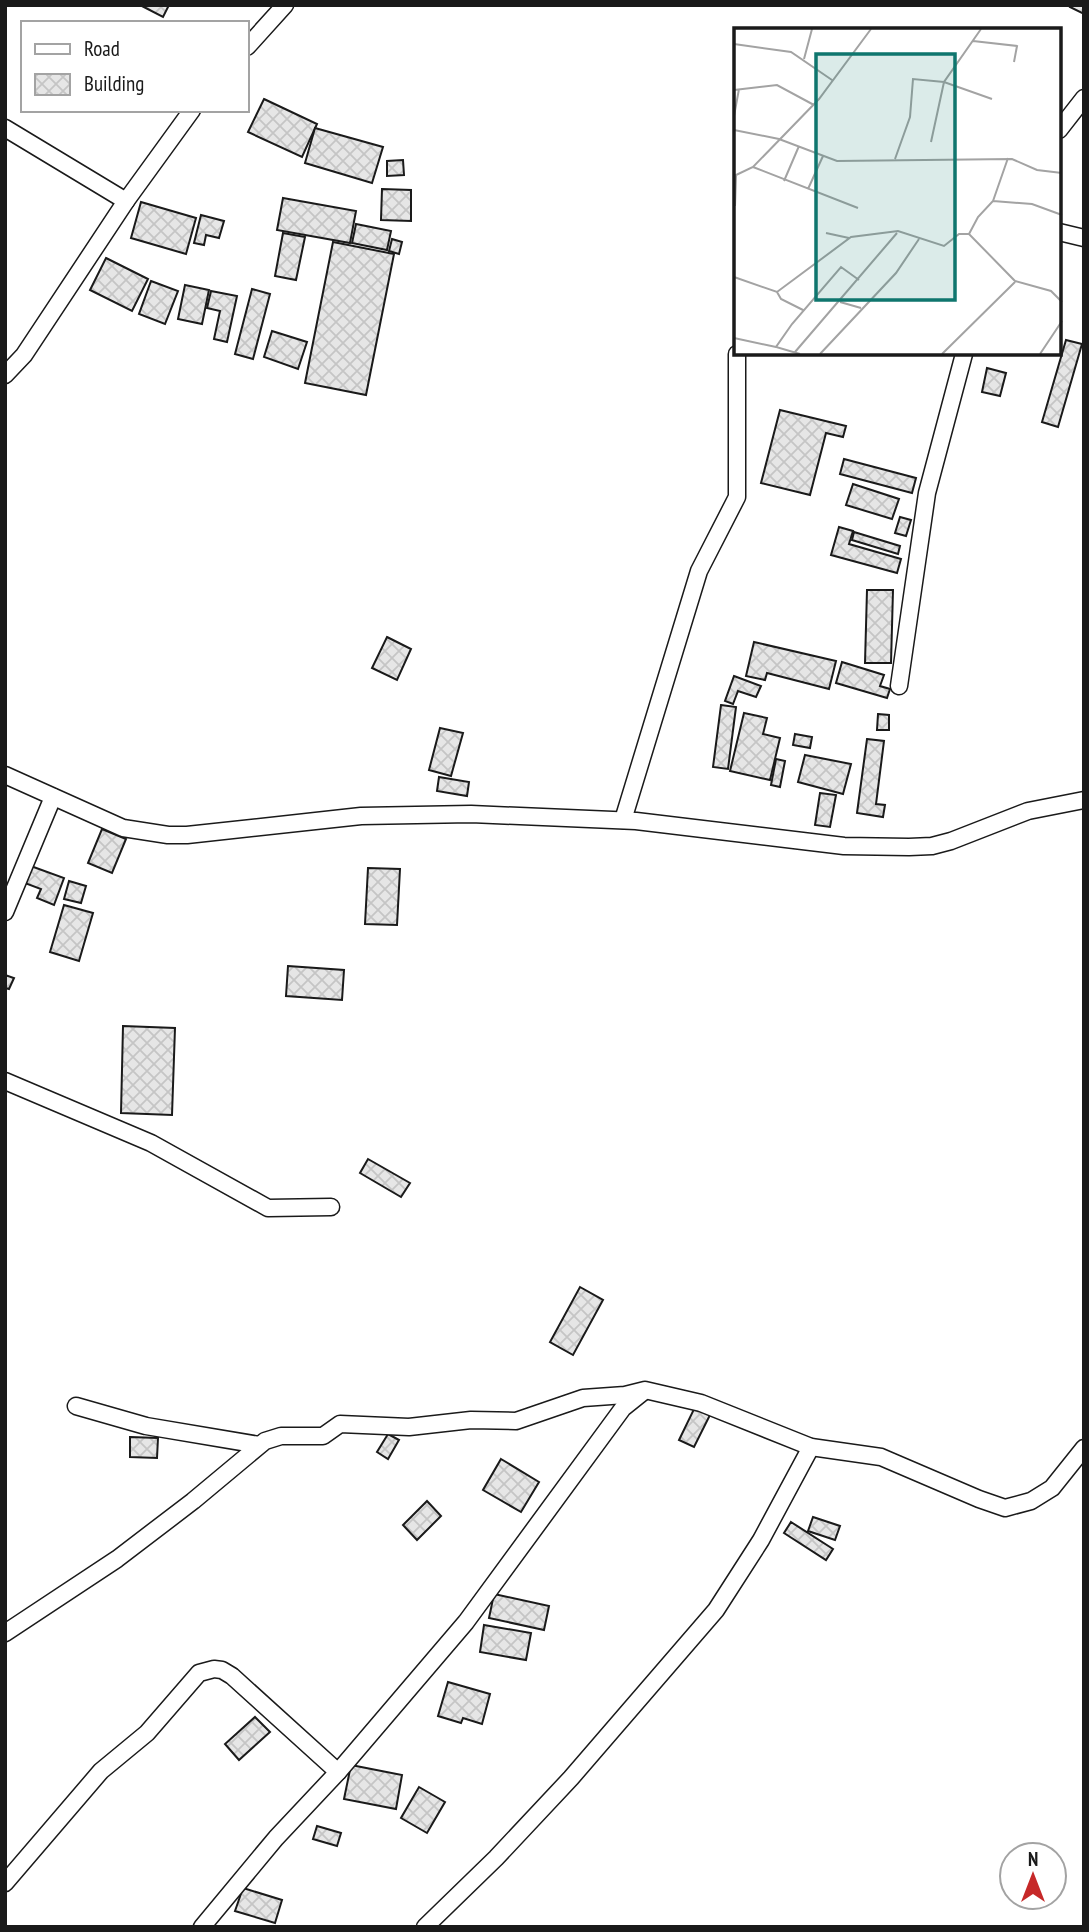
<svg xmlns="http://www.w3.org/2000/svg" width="1089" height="1932" font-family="'PT Sans Narrow',sans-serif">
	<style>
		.building { fill: url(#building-cross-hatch); stroke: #1a1a1a; stroke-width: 2 }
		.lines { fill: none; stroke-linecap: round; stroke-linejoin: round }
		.minor-casing { stroke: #1a1a1a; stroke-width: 19 }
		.minor { stroke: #fff; stroke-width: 16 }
		.inset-road { fill: none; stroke: #a3a3a3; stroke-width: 2 }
		.view { fill: #0f766e; fill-opacity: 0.15; stroke: #0f766e; stroke-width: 3.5 }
		.inset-edge { fill: none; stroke: #1a1a1a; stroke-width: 3.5 }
	</style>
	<defs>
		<pattern id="building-cross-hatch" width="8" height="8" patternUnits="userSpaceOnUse" patternTransform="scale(1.75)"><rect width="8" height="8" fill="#e6e6e6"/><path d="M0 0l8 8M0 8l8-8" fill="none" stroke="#c5c5c5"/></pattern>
	</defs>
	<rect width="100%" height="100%" fill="#fff"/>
	<g class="building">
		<path d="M140 5H169L163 17Z"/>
		<path d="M1071 5H1084V14L1070 7Z"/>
		<path d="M264 99 317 124 302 157 248 132Z"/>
		<path d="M315 128 383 147 372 183 305 163Z"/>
		<path d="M403 160 404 175 387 176V161Z"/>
		<path d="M382 189 411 190V221L381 220Z"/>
		<path d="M283 198 356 211 350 243 277 230Z"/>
		<path d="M141 202 196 218 186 254 131 238Z"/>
		<path d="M201 215 224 221 219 238 206 235 204 245 194 243Z"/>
		<path d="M356 224 391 231 387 250 352 243Z"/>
		<path d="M283 233 305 237 296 280 275 276Z"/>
		<path d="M392 239 402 242 399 254 389 251Z"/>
		<path d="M333 242 394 254 366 395 305 383Z"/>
		<path d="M106 258 148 279 132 311 90 290Z"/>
		<path d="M151 281 178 291 165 324 139 314Z"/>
		<path d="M185 285 209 290 202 324 178 319Z"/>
		<path d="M252 289 270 294 253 359 235 354Z"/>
		<path d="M211 291 237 296 227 342 214 339 220 311 207 308Z"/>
		<path d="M272 331 307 342 298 369 264 357Z"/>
		<path d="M1066 340 1082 344 1058 427 1042 422Z"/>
		<path d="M987 368 1006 373 1000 396 982 392Z"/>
		<path d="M780 410 846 426 843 437 826 433 810 495 761 483Z"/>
		<path d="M844 459 916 478 912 493 840 474Z"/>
		<path d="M853 484 899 499 892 519 846 505Z"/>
		<path d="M900 517 911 520 906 536 895 533Z"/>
		<path d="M839 527 853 531 849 544 901 559 897 573 831 555Z"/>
		<path d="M854 532 900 546 898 554 852 540Z"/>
		<path d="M867 590H893L891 663H865Z"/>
		<path d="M387 637 411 649 397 680 372 668Z"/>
		<path d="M754 642 836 661 829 689 767 673 765 680 746 676Z"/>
		<path d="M842 662 884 675 880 686 890 689 887 698 836 683Z"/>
		<path d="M734 676 761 686 756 697 738 691 733 704 725 701Z"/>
		<path d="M721 705 736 707 728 769 713 767Z"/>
		<path d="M744 713 767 718 763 734 780 738 770 780 730 771Z"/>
		<path d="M878 714 889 715V730H877Z"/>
		<path d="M440 728 463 733 451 776 429 770Z"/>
		<path d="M795 734 812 737 810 748 793 745Z"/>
		<path d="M867 739 884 741 876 804 885 805 883 817 857 813Z"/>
		<path d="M805 755 851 764 843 794 798 782Z"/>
		<path d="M776 759 785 761 780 787 771 785Z"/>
		<path d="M439 777 469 782 467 796 437 791Z"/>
		<path d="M820 793 836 795 830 827 815 825Z"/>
		<path d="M102 829 126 839 112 873 88 863Z"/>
		<path d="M28 865 64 878 54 905 37 898 41 889 22 882Z"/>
		<path d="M368 868 400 869 397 925 365 924Z"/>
		<path d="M69 881 86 886 81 903 64 899Z"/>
		<path d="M64 905 93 913 79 961 50 952Z"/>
		<path d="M288 966 344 970 342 1000 286 996Z"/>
		<path d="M5 975 14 978 9 989 5 988Z"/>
		<path d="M123 1026 175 1028 172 1115 121 1113Z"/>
		<path d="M368 1159 410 1183 401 1197 360 1173Z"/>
		<path d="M580 1287 603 1300 573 1355 550 1342Z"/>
		<path d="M695 1407 710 1415 694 1447 679 1440Z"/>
		<path d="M388 1434 399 1440 388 1459 377 1452Z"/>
		<path d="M130 1437 158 1438 157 1458 130 1457Z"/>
		<path d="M501 1459 539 1482 521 1512 483 1490Z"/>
		<path d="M427 1501 441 1516 417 1540 403 1525Z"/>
		<path d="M813 1517 840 1526 835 1540 808 1531Z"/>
		<path d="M791 1522 833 1549 826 1560 784 1533Z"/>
		<path d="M494 1594 549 1606 544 1630 489 1618Z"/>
		<path d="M484 1625 531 1633 526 1660 480 1652Z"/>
		<path d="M448 1682 490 1694 482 1724 463 1718 461 1723 438 1716Z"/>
		<path d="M255 1717 270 1732 239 1760 225 1744Z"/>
		<path d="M351 1765 402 1775 396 1809 344 1799Z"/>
		<path d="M419 1787 445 1802 427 1833 401 1818Z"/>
		<path d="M317 1826 341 1833 337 1846 313 1839Z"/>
		<path d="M243 1888 282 1900 275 1923 235 1911Z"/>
	</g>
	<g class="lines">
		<g class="minor-casing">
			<g id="minor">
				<path d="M247 47 285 5"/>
				<path d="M5 128 126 201"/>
				<path d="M1059 130 1084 98"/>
				<path d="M1059 232 1084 238"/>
				<path d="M5 375 24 355 126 201 192 110"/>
				<path d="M899 686 927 493 964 354"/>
				<path d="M5 775 123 828 168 835H187L361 816 471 814 636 821 844 846 909 847 932 846 951 841 1028 811 1084 800"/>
				<path d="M623 820 699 571 737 497V354"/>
				<path d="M5 912 53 797"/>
				<path d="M5 1081 151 1143 268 1208 331 1207"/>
				<path d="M76 1406 146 1426 259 1445"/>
				<path d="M5 1633 117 1559 193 1501 265 1441 281 1436H323L340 1424 409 1427 471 1420 516 1421 583 1398 625 1395 645 1390 701 1403 811 1447 881 1457 979 1499 1005 1508 1031 1501 1052 1488 1084 1448"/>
				<path d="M5 1883 101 1771 147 1733 199 1673 214 1669 222 1670 232 1676 338 1772"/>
				<path d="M202 1927 276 1838 338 1772 466 1622 623 1408 643 1392"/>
				<path d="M425 1927 496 1858 571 1778 716 1610 761 1540 811 1447"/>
			</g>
		</g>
		<use href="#minor" class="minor"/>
	</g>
	<g transform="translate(734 28)">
		<rect width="327" height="327" fill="#fff"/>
		<path class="inset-road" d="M239 13 283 18 280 34M0 16 57 24 98 52M70 31 78 1M0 62 43 57 80 77M0 88 5 61M0 102 45 111 103 133 278 131 303 142 328 145M197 114 210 54 247 1M161 131 176 89 179 51 210 54 258 71M19 139 124 180M0 148 19 139 85 71 137 1M50 153 65 118M74 161 89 128M259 173 298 176 328 187M1 178 2 148M92 205 115 210M235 206 244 189 259 173 274 130M0 249 43 264 117 209 164 203 210 218 225 206H235L281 253 317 263 328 274M43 264 47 271 69 282M106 274 127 280M0 310 42 319M61 324 163 205M66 326 42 319 58 296 107 239 125 252M86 326 162 245 185 211M208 326 281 254M306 326 328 293"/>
		<path class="view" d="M82 26H221V272H82Z"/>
		<rect width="327" height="327" class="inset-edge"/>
	</g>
	<rect width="1089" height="1932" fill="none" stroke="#1a1a1a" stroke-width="14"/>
	<rect x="21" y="21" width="228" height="91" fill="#ffffff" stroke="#a3a3a3" stroke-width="2"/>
	<rect x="35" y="44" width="35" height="10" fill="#ffffff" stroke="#a3a3a3" stroke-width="2"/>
	<text x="84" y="56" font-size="21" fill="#1a1a1a">Road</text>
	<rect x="35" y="74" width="35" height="21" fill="url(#building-cross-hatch)" stroke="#a3a3a3" stroke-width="2"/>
	<text x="84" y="91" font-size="21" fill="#1a1a1a">Building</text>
	<g transform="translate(1033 1876)"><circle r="33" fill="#ffffff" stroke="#a3a3a3" stroke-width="2"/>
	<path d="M0-5L12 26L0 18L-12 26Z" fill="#c62828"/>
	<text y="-10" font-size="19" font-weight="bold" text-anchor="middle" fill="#1a1a1a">N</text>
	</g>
</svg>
